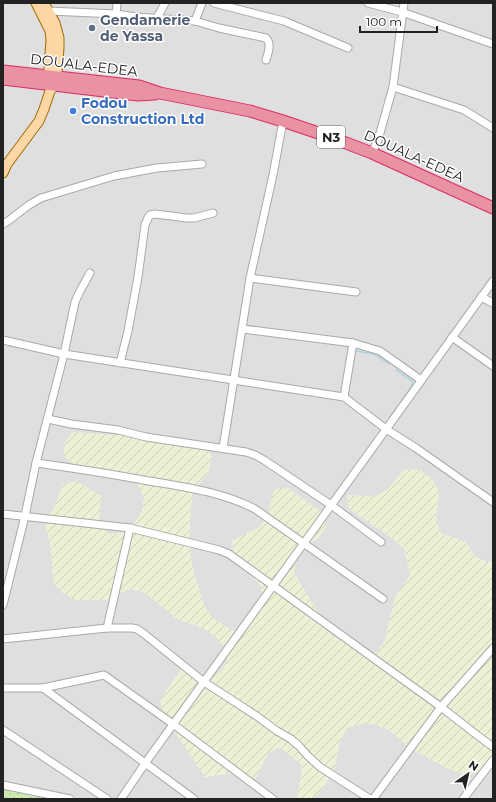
<svg xmlns="http://www.w3.org/2000/svg" width="496" height="802" font-family="Montserrat,sans-serif">
	<style>
		.residential { fill: #e0dfdf }
		.farmland { fill: url(#farmland-furrows) }
		.grass { fill: url(#grass-dots) }
		.lines { fill: none; stroke-linecap: round; stroke-linejoin: round }
		.stream { stroke: #aad3df; stroke-width: 1.5 }
		.minor-casing { stroke: #a9a9a9; stroke-width: 9 }
		.major-casing { stroke: #a06b00; stroke-width: 11 }
		.highway-casing { stroke: #dc2a67; stroke-width: 13 }
		.minor { stroke: #fff; stroke-width: 7 }
		.major { stroke: #fcd6a4; stroke-width: 9 }
		.highway { stroke: #e892a2; stroke-width: 11 }
		.service-dot { fill: #5c6f8a; stroke: #fff; stroke-width: 1.5 }
		.shop-dot { fill: #3f7fe0; stroke: #fff; stroke-width: 1.5 }
		.labels { text-anchor: middle; dominant-baseline: central; stroke-width: 3; stroke-linejoin: round; paint-order: stroke }
		.shield { fill: #fff; stroke: #646464; stroke-width: 1 }
		.shield-label { font-size: 13px; font-weight: bold; fill: #222 }
		.service-label { font-size: 14px; font-weight: bold; fill: #4e5e75; stroke: #fff; text-anchor: start }
		.street-label { font-size: 14px; fill: #222; stroke: #fff }
		.shop-label { font-size: 14px; font-weight: bold; fill: #366cbe; stroke: #fff; text-anchor: start }
	</style>
	<defs>
		<pattern id="farmland-furrows" width="10" height="10" patternUnits="userSpaceOnUse"><rect width="10" height="10" fill="#eef0d5"/><path d="M-1 1l2-2M0 10L10 0M9 11l2-2" fill="none" stroke="#ccceb7"/></pattern>
		<pattern id="grass-dots" width="8" height="8" patternUnits="userSpaceOnUse"><rect width="8" height="8" fill="#cdebb0"/><path d="M2 2h.1M6 6h.1" fill="none" stroke="#b0c997" stroke-width="1.8" stroke-linecap="round"/></pattern>
	</defs>
	<rect width="100%" height="100%" fill="#f2efe9"/>
	<g class="residential">
		<path d="M3 3H493V561L487 562 474 556 467 543 440 533 436 519 439 491 405 469 387 490 375 497 347 495 405 550 410 575 395 598 385 640 378 651 370 655 332 636 294 573 297 559 304 548 318 538 268 516 260 527 232 541 234 555 261 586 263 600 237 633 212 618 204 606 192 566 189 538 192 494 209 470 65 442 64 456 75 466 128 477 139 486 144 498 142 512 134 524 122 533 108 534 63 484 54 509 45 520 46 529 50 541 54 584 105 600 129 589 144 592 176 618 203 628 215 636 224 646 228 660 221 672 194 679 184 665 164 722 174 731 205 777 233 773 256 777 268 753 280 747 301 764V777L297 799H64L3 788Z"/>
		<path d="M364 723 377 725 389 730 410 748 451 770 464 774 493 757V799H312L319 793 334 770 340 742 346 729 350 727Z"/>
	</g>
	<path class="farmland" d="M73 432 146 437 203 446 212 456 209 470 192 494 189 538 192 566 204 606 212 618 237 633 263 600 261 586 234 555 232 541 260 527 268 516 274 489 288 488 324 514 326 528 318 538 304 548 297 559 294 573 332 636 370 655 378 651 385 640 395 598 410 575 405 550 395 540 349 509 347 495 375 497 387 490 405 469 420 470 432 479 439 491 436 519 440 533 467 543 474 556 487 562 493 561V757L478 771 464 774 451 770 410 748 389 730 377 725 364 723 350 727 346 729 340 742 334 770 319 793 312 799H297L301 778V764L280 747 268 753 256 778 233 773 205 777 174 731 164 722 160 700 184 665 194 679 221 672 228 660 224 646 215 636 203 628 176 618 144 592 129 589 105 600H76L64 594 54 584 50 542 46 529 45 520 54 509 63 484 76 481 101 496 99 523 108 534 123 533 134 524 142 512 144 498 139 486 128 477 75 466 64 456 65 442Z"/>
	<path class="grass" d="M3 788 64 799H3Z"/>
	<g class="lines">
		<g class="stream">
			<path d="M356 351 374 354 389 364"/>
			<path d="M396 370 412 381V386L399 405"/>
			<path d="M390 417 397 407"/>
		</g>
		<g class="minor-casing">
			<g id="minor">
				<path d="M214 3 284 21 348 48"/>
				<path d="M368 3 402 12 493 44"/>
				<path d="M49 11 116 14 136 17 195 21 219 28 266 38C272 44 268 53 266 60"/>
				<path d="M116 14 117 3"/>
				<path d="M157 18 165 3"/>
				<path d="M195 21 202 3"/>
				<path d="M393 87 464 110 493 128"/>
				<path d="M372 153 378 140 393 87 404 3"/>
				<path d="M3 224 8 221 29 205 41 198 114 176 157 168 202 164"/>
				<path d="M250 278 356 292"/>
				<path d="M481 297 493 303"/>
				<path d="M243 329 353 343 380 351 421 380"/>
				<path d="M452 337 493 366"/>
				<path d="M3 340 64 354 344 397 386 429 416 448 493 502"/>
				<path d="M120 363 128 331 138 277 145 225 148 218 150 215 155 214 187 218H194L213 213"/>
				<path d="M344 397 353 343"/>
				<path d="M48 419 71 424 118 430 146 437 246 452 255 455 264 460 331 505 381 542"/>
				<path d="M223 448 250 278 273 175 283 121"/>
				<path d="M36 463C74 468 111 474 149 481 185 487 222 492 255 509L383 599"/>
				<path d="M3 514 130 528 219 550 229 554 441 707 473 732 493 747"/>
				<path d="M3 605 25 516 36 463 64 354 75 302 79 293 90 273"/>
				<path d="M107 628 130 528"/>
				<path d="M3 639 107 628H132L137 629 143 633 204 682 232 700 258 717 277 731 291 739 299 746 308 756 320 767 370 799"/>
				<path d="M3 688H43L104 675 173 724 273 799"/>
				<path d="M43 688 194 799"/>
				<path d="M3 730 107 799"/>
				<path d="M3 785 70 799"/>
				<path d="M121 799 146 762 493 281"/>
				<path d="M373 799 441 707 493 648"/>
				<path d="M463 799 493 760"/>
			</g>
		</g>
		<g class="major-casing">
			<g id="major">
				<path d="M36 3 50 31 51 40 48 82"/>
				<path d="M3 173 7 164 39 121 44 109 50 91 56 84 59 48V38L55 23 44 3"/>
			</g>
		</g>
		<g class="highway-casing">
			<g id="highway">
				<path d="M3 71 139 86 160 93 250 111 283 121 333 138 372 153 493 208"/>
				<path d="M3 79 138 95 155 94"/>
			</g>
		</g>
		<use href="#minor" class="minor"/>
		<use href="#major" class="major"/>
		<use href="#highway" class="highway"/>
	</g>
	<circle class="service-dot" cx="92" cy="28" r="4"/>
	<circle class="shop-dot" cx="73" cy="111" r="4"/>
	<g class="labels">
		<rect class="shield" x="317" y="126" width="28" height="22" rx="3"/>
		<g class="shield-label">
			<text x="331" y="137">N3</text>
		</g>
		<g class="service-label">
			<text x="100" y="20">Gendamerie<tspan x="100" dy="16">de Yassa</tspan></text>
		</g>
		<g class="street-label">
			<text transform="translate(84 65) rotate(7)">DOUALA-EDEA</text>
			<text transform="translate(414 156) rotate(24)">DOUALA-EDEA</text>
		</g>
		<g class="shop-label">
			<text x="81" y="103">Fodou<tspan x="81" dy="16">Construction Ltd</tspan></text>
		</g>
	</g>
	<rect width="496" height="802" fill="none" stroke="#222222" stroke-width="8"/>
	<g transform="translate(468 774) rotate(34)" stroke="#ffffff" stroke-width="3" paint-order="stroke">
	<path d="M0-3L7 15L0 10L-7 15Z" fill="#222222"/>
	<text y="-6" font-size="11" font-weight="bold" text-anchor="middle" fill="#222222">N</text>
	</g>
	<path d="M360 26v6h77v-6" fill="none" stroke="#222222" stroke-width="2"/>
	<text x="366" y="26" font-size="12" fill="#222222" stroke="#ffffff" stroke-width="3" paint-order="stroke">100 m</text>
</svg>
